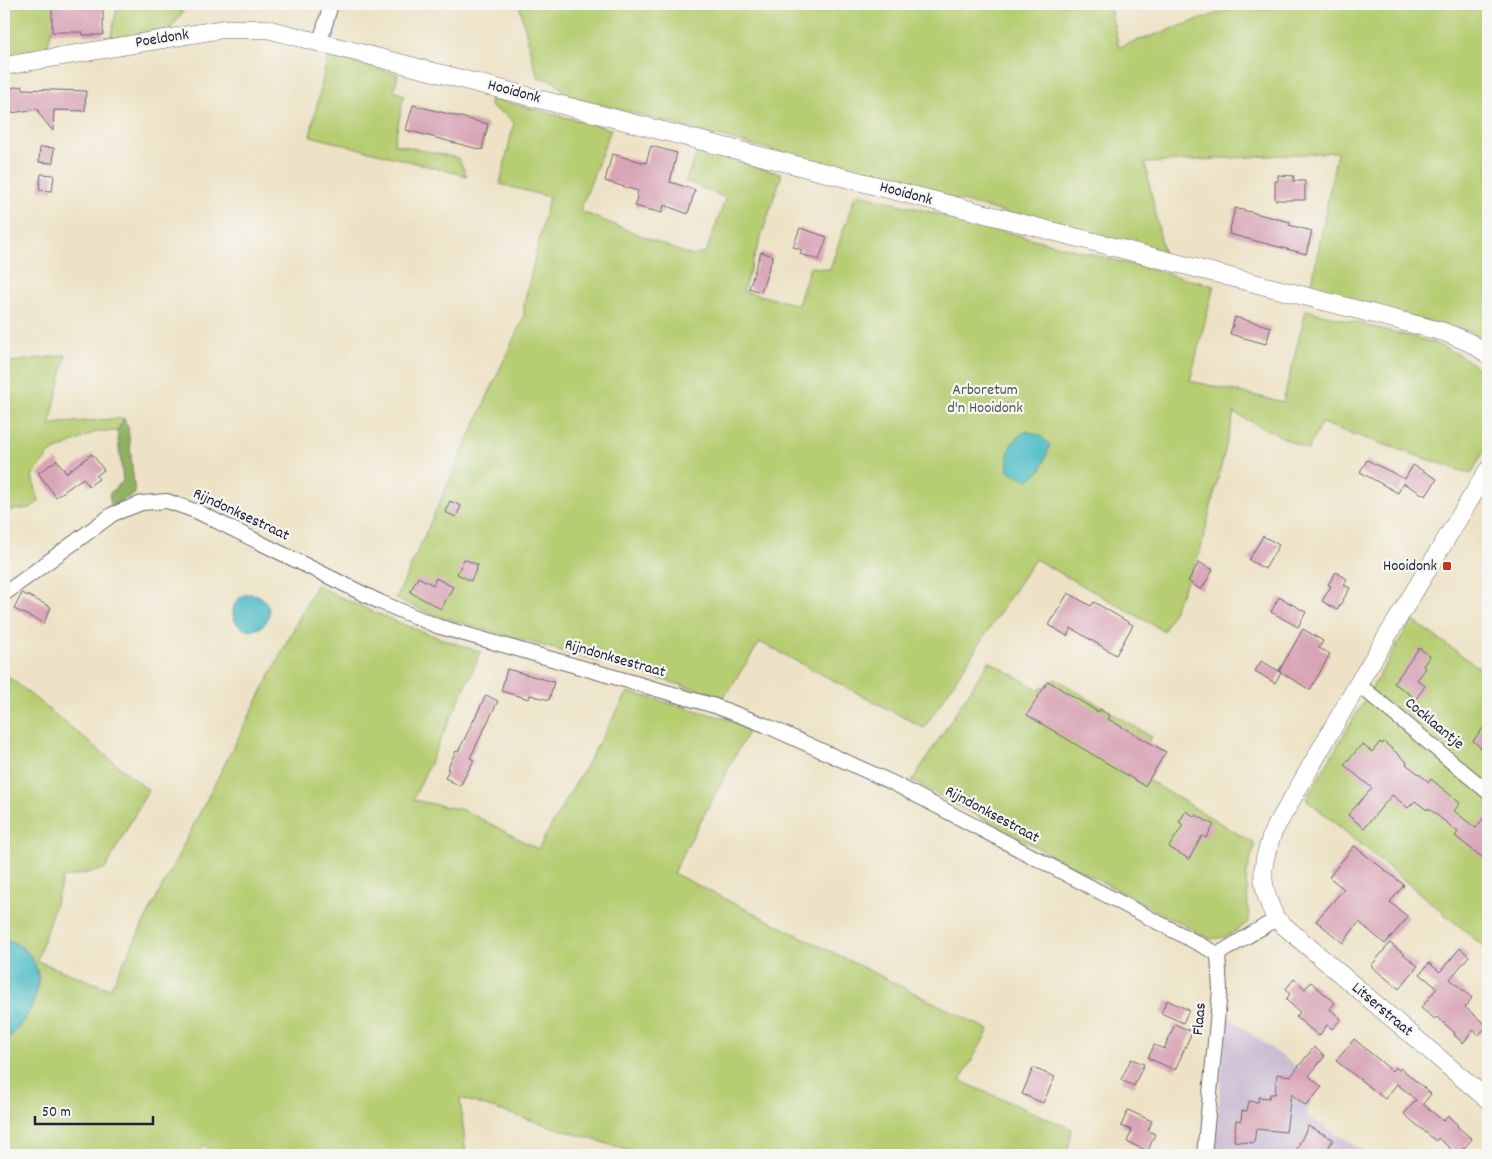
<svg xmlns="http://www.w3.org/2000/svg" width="1492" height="1159" font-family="Dekko,sans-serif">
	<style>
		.industrial { fill: #ccbed4 }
		.green { fill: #b6cd72; stroke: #6c7856 }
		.forest { fill: #90b064; stroke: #596950 }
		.water { fill: #4ebcc5; stroke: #386f80 }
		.building { fill: #d8a4b6 }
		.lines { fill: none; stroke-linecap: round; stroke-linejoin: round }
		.minor-casing { stroke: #69656b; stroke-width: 16 }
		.tertiary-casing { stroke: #69656b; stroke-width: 19 }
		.minor { stroke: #fff; stroke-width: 14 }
		.tertiary { stroke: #fff; stroke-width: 18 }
		.poi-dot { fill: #c8321e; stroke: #f6f6f2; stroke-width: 2 }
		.labels { text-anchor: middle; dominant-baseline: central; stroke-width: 4.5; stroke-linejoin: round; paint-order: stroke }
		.street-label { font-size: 16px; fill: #22223b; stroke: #f6f6f2 }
		.park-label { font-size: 16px; fill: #4e554c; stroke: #f6f6f2 }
		.poi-label { font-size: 16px; fill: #22223b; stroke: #f6f6f2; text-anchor: end }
	</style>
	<rect width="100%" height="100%" fill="#f6f6f2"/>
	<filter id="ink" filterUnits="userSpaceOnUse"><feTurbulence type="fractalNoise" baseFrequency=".02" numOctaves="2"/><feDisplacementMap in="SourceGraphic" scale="10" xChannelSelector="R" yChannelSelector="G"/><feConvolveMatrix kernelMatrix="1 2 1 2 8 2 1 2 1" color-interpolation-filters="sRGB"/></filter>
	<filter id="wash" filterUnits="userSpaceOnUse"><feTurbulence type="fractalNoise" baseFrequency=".0096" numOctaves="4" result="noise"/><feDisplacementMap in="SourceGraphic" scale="20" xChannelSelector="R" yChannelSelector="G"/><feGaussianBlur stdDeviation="1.12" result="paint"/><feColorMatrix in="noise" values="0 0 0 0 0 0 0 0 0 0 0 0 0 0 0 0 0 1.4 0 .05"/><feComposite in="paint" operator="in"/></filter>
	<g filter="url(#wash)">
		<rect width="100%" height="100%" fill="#ede2c5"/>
		<path class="industrial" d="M1228 1017 1319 1083 1305 1115 1370 1155H1213Z"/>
		<g class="green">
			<path d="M4 4H59L46 51 4 57Z"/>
			<path d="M118 4H188L168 33 110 40Z"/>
			<path d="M519 4H1109L1119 47 1245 4H1488V340L1482 339 1467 331 1310 293 1337 152 1145 163 1164 255 565 95C559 84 553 78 539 78L534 66Z"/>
			<path d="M328 56 398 74 394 91 404 95 394 144 458 158 467 176 310 136Z"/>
			<path d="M491 98 611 129 580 211 692 256 706 252 726 198 685 181 698 151 782 174 743 291 798 305 810 267 830 269 856 193 1214 286 1190 381 1283 402 1306 310 1432 342 1460 355 1482 371 1488 385V444L1471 474 1321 423 1308 450 1234 413 1200 552 1164 631 1035 559 924 728 760 642 724 697 434 615 396 599 524 316V304L549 197 500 184 514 123 507 116 490 106Z"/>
			<path d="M66 355 50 424 124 418V419L117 431 96 432 50 453 32 476 39 501 30 508 4 511V363Z"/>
			<path d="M316 585C369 612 424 634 481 652L413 800 464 810 538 849 628 692 724 718 750 728 673 873 989 1030 960 1081 1072 1129 1067 1155H643L460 1098 466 1155H214L205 1145 193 1155H4V1042C16 1031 28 1016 34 1001 37 994 37 985 39 978L11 941 4 938V673L148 790 105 869 63 878 37 961 110 989Z"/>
			<path d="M1412 620 1488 674V950L1306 799Z"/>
			<path d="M989 661 1039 690 1056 679 1152 737 1130 769 1255 844 1246 875 1249 922 1226 937 1210 939 912 781Z"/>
		</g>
		<path class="forest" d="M124 419 128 427 135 494 111 506 109 494 123 481 117 431Z"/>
		<g class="water">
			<path d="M1027 431 1041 436 1050 445 1041 470 1028 480 1008 471C1006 453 1010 439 1027 431Z"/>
			<circle cx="251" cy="612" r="18"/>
			<path d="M4 938C60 958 37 1013 4 1042Z"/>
		</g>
		<g id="blocks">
			<g class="building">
				<path d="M83 4H103V35H83V32H52V6H83Z"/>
				<path d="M22 86 23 89 86 91 85 111 54 110 53 131 39 114 38 109 4 114V89Z"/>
				<path d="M413 105 488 124 482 150 406 130Z"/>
				<path d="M651 146 677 153 670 182 695 190 688 214 664 205 662 213 635 206 638 191 605 181 612 154 646 163Z"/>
				<path d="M40 147 54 148 53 163 39 162Z"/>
				<path d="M41 174 54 175 52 191 39 190Z"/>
				<path d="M1278 175 1294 176 1293 181H1305V200H1275V181H1278Z"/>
				<path d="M1235 208 1290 222 1289 225 1312 231 1306 254 1229 234Z"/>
				<path d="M800 228 827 237 819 260 800 254 802 250 793 247Z"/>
				<path d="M761 252 773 256 761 292 749 288Z"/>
				<path d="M1235 317 1271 327 1266 344 1230 334Z"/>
				<path d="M92 454 104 470 96 476 99 479 89 486 83 478 56 497 38 473 57 460 66 473Z"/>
				<path d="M1367 460 1405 479 1413 465 1437 479 1426 496 1403 483 1398 493 1360 472Z"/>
				<path d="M450 501 461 506 456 517 445 512Z"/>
				<path d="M1263 536 1279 545 1265 569 1249 560Z"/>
				<path d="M464 559 478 565 471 581 457 574Z"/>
				<path d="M1199 562 1213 570 1201 590 1188 581Z"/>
				<path d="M1336 572 1347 579 1344 585 1350 588 1337 610 1322 601 1331 586 1328 585Z"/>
				<path d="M418 577 433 585 436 578 453 587 441 609 410 592Z"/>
				<path d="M22 593 51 607 44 623 14 609Z"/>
				<path d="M1068 593 1091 606 1094 602 1133 625 1116 655 1071 628 1067 636 1049 625Z"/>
				<path d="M1279 597 1306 612 1298 627 1271 612Z"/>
				<path d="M1303 629 1323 641 1319 648 1330 654 1310 690 1279 671Z"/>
				<path d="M1419 648 1430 656 1423 666 1426 668 1417 680 1425 686 1416 699 1394 683Z"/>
				<path d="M1261 661 1281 672 1275 683 1255 671Z"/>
				<path d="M507 669 554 682 549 700 530 695 529 699 501 691Z"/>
				<path d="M1048 681 1098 712 1100 709 1110 716 1108 719 1166 752 1145 786 1027 715Z"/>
				<path d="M486 695 498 701 470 758 474 760 460 786 445 778 449 769H447L456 751 458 752Z"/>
				<path d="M1488 722V754L1473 741Z"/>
				<path d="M1380 742 1382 744 1384 742 1407 762 1406 764 1429 782 1431 779 1460 803 1454 811 1476 828 1488 812V862L1455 836 1458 832 1428 808 1427 810 1415 801 1408 808 1392 795 1364 828 1348 815 1372 788 1344 765 1362 744 1372 752Z"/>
				<path d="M1186 811 1195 817 1196 815 1214 825 1206 838 1202 836 1189 859 1169 847 1183 825 1179 822Z"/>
				<path d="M1354 846 1404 885 1390 902 1408 917 1385 944 1359 922 1343 943 1316 921 1344 889 1329 877Z"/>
				<path d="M1390 943 1418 966 1399 989 1371 966Z"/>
				<path d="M1460 948 1469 956 1450 979 1472 998 1465 1007 1487 1026 1479 1035 1473 1030 1463 1043 1454 1035 1455 1033 1437 1017 1435 1019 1421 1008 1437 988 1420 974 1429 963 1440 972Z"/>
				<path d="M1294 979 1305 989 1311 982 1335 1003 1330 1009 1341 1019 1332 1029 1327 1025 1319 1036 1296 1017 1300 1012 1286 1000 1290 994 1285 990Z"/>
				<path d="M1167 1000 1189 1010 1183 1023 1161 1013Z"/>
				<path d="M1175 1024 1192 1032 1175 1070 1148 1058 1154 1045 1164 1049Z"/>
				<path d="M1354 1039 1392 1071 1395 1067 1399 1070 1401 1068 1431 1094 1423 1104 1443 1121 1448 1116 1458 1125 1457 1126 1472 1139 1458 1155 1438 1138 1436 1141 1404 1114 1416 1100 1397 1084 1385 1099 1336 1061Z"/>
				<path d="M1314 1047 1325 1056 1309 1076 1322 1087 1306 1106 1291 1094 1286 1132 1256 1129 1254 1143 1234 1141 1236 1120 1241 1121 1242 1111H1247L1249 1101 1258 1102 1259 1097 1269 1098 1270 1094H1275L1277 1074 1291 1076Z"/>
				<path d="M1131 1059 1144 1064 1134 1086 1121 1080Z"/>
				<path d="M1033 1068 1055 1077 1043 1103 1022 1094Z"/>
				<path d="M1128 1110 1152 1121 1148 1131 1155 1134 1148 1151 1127 1142 1132 1130 1121 1126Z"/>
				<path d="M1308 1126 1333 1139 1325 1155H1294Z"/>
			</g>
		</g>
	</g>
	<g filter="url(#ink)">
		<use href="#blocks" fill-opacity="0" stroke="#69656b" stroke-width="1"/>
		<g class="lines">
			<g class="minor-casing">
				<g id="minor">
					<path d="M320 42 331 4"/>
					<path d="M4 594 113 514 142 503 167 501 198 512 380 602 437 626 715 706 765 725 893 783 1218 954"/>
					<path d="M1358 684 1488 792"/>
					<path d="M1218 954 1276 919"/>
					<path d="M1204 1155 1220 991 1218 954"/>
				</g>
			</g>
			<g class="tertiary-casing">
				<g id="tertiary">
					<path d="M4 66 223 29H267L1444 332C1459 338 1476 344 1488 355"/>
					<path d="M1488 470 1358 684 1273 832C1260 868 1259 884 1276 919L1488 1100"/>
				</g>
			</g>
			<use href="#minor" class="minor"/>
			<use href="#tertiary" class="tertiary"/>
		</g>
	</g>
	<rect class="poi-dot" x="1442" y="561" width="10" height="10" rx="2.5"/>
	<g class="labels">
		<g class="street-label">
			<text transform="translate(162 39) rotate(-9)">Poeldonk</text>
			<text transform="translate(514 92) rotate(15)">Hooidonk</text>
			<text transform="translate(906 194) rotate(15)">Hooidonk</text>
			<text transform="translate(241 515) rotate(25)">Rijndonksestraat</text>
			<text transform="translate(615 659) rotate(16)">Rijndonksestraat</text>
			<text transform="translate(1434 724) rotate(40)">Cocklaantje</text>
			<text transform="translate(992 815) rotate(28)">Rijndonksestraat</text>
			<text transform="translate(1382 1010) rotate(40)">Litserstraat</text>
			<text transform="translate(1200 1019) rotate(-85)">Flaas</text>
		</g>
		<g class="park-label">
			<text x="985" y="390">Arboretum<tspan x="985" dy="18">d'n Hooidonk</tspan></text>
		</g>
		<g class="poi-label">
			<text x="1437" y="566">Hooidonk</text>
		</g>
	</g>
	<rect width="1492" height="1159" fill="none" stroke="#f6f6f2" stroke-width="20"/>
	<path d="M35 1116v8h118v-8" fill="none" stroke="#22223b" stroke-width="2.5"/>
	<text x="42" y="1116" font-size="15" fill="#22223b" stroke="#f6f6f2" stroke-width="4" paint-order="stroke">50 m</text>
</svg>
